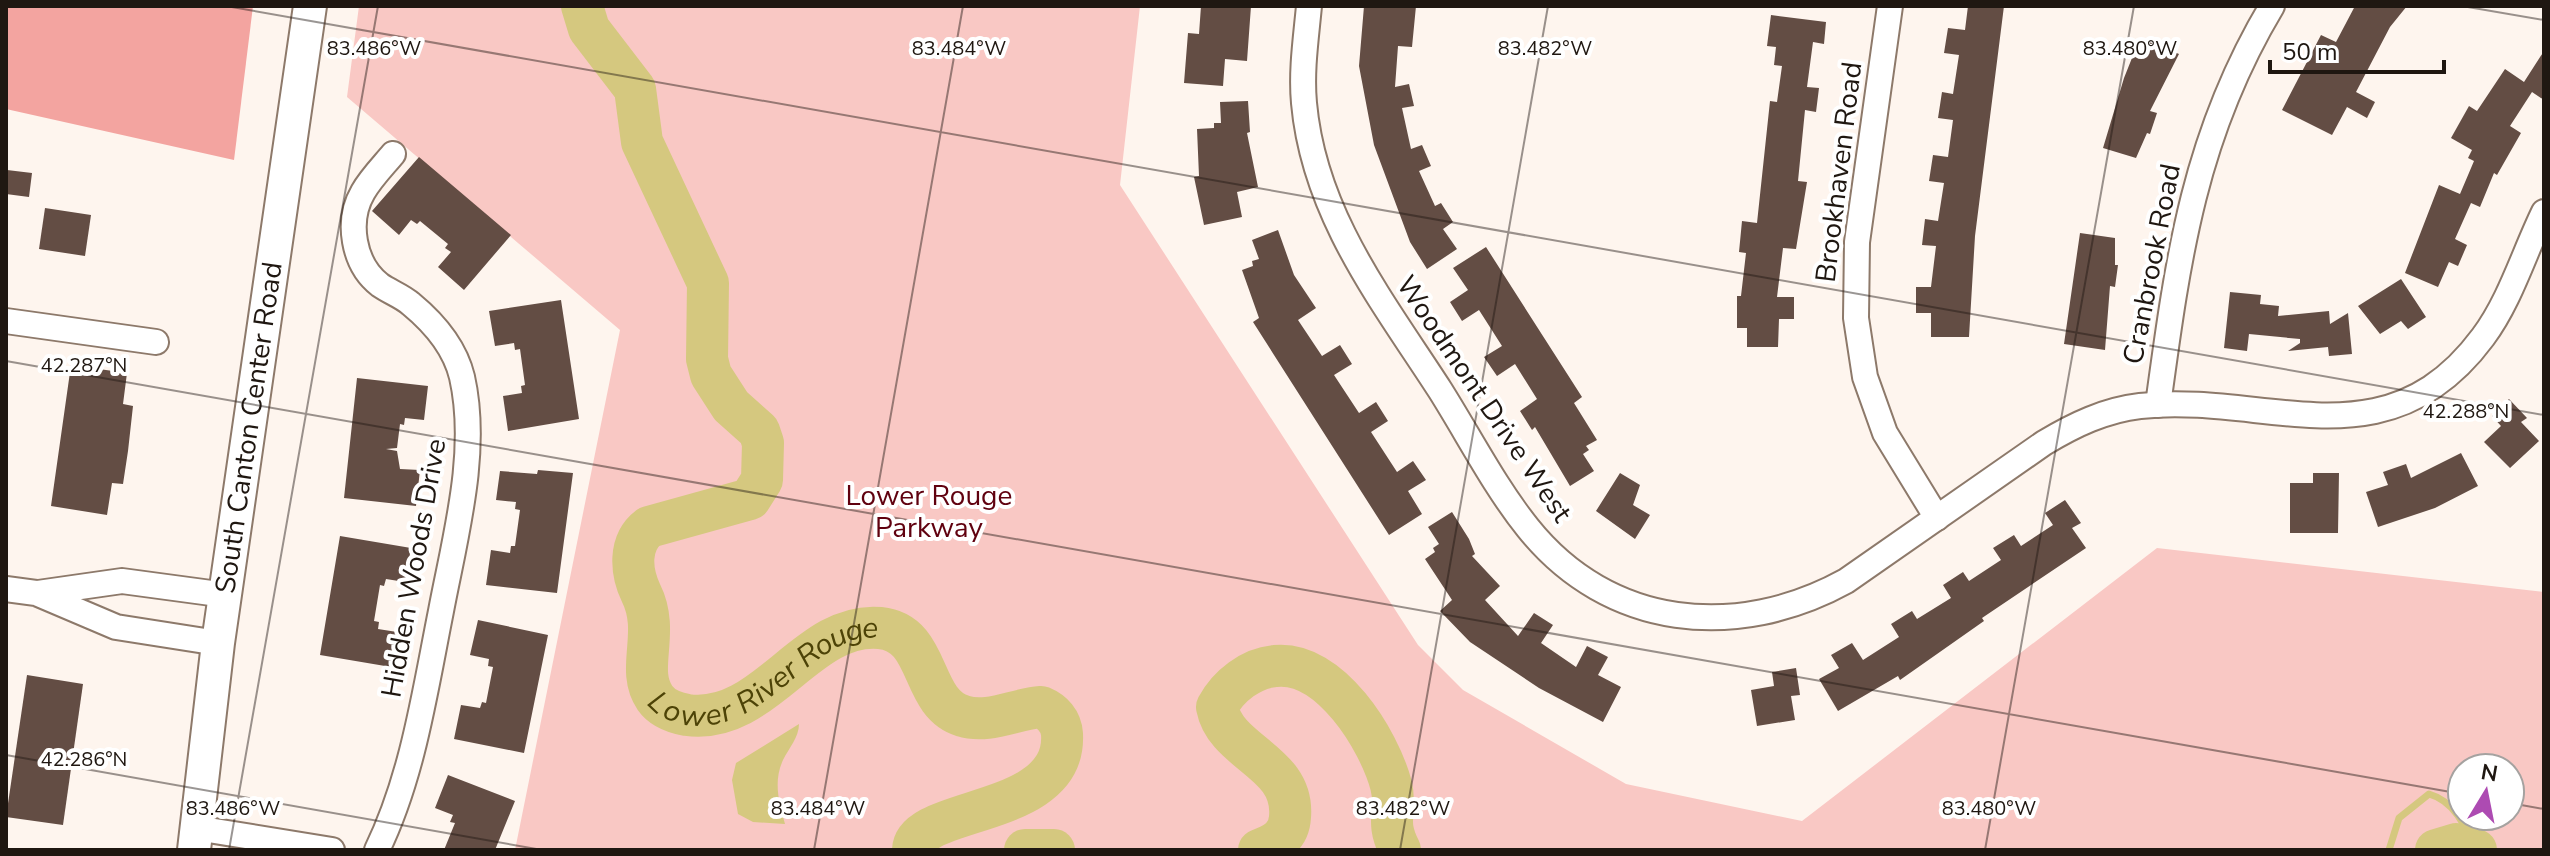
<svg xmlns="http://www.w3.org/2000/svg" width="2550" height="856" font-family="'Nunito Sans',sans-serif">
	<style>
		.green { fill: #f9c8c4; fill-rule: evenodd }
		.forest { fill: #f3a4a0 }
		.water { fill: #d5c87f }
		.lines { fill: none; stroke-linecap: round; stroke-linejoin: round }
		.stream { stroke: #d5c87f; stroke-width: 7 }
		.river { stroke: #d5c87f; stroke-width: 42 }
		.building { fill: #634d44 }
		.street-casing { stroke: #8d796a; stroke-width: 28 }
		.secondary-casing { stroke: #8d796a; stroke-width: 36 }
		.street { stroke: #fff; stroke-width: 24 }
		.secondary { stroke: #fff; stroke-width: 32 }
		.ticks { fill: none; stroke: #1f1711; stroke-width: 2; stroke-opacity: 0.45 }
		.labels { text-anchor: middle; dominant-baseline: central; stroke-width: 8; stroke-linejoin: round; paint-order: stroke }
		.street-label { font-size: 28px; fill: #1f1711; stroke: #fff }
		.park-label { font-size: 28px; fill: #60010f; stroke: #fff }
		.water-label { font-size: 30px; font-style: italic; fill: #4d4307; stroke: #fff }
		.ticks-label { font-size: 20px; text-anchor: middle; fill: #1f1711; stroke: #fff; stroke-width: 8; stroke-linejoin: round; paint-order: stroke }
	</style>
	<rect width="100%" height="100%" fill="#fef5ee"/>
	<path class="green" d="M359 6H1140L1120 185 1418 645 1463 690 1626 784 1802 821 2157 548 2544 592V850H515L620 330 347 97ZM2462 768H2510V816H2462Z"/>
	<path class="forest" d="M6 6H253L234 160 6 109Z"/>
	<path class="water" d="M799 724C799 737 789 748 783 760 773 782 779 802 785 824L753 822 738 814 732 780 736 763Z"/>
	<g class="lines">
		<path class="stream" d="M2389 850 2399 818 2429 794C2454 801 2466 826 2474 849"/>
		<g class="river">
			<path id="s1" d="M582 6 589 29 635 89 642 142 708 283 707 359 711 375 731 406 759 431 763 443 762 480 750 499 649 527C628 543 631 572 641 593 661 633 635 669 655 698 662 708 676 713 687 715 765 726 806 621 880 628 932 633 919 703 963 716 988 724 1015 709 1041 707 1053 712 1061 721 1062 734 1067 819 915 805 913 850"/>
			<path d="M1025 850H1054"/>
			<path d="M1259 850C1276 844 1289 836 1290 817 1295 761 1226 754 1217 707 1228 686 1251 668 1275 666 1330 660 1379 740 1391 785 1398 812 1384 819 1400 850"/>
			<path d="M2436 850 2456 844 2476 850"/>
		</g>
	</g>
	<g class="building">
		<path d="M1201 6H1251L1247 61 1225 59 1223 86 1184 83 1188 33 1199 34Z"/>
		<path d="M1364 6H1416L1412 47 1398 46 1395 87 1409 84 1414 106 1402 108 1411 149 1422 145 1431 166 1419 171 1435 206 1441 203 1453 222 1443 229 1457 249 1427 269 1410 242 1374 145 1359 66Z"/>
		<path d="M1968 6H2004L1975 236 1969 337H1931V313H1916V287H1931L1936 246 1922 245 1925 219 1938 221 1944 183 1929 181 1933 155 1948 157 1953 120 1938 118 1942 92 1953 94 1959 55 1944 53 1948 28 1965 30Z"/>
		<path d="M2355 6H2407L2390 27 2356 92 2375 102 2367 118 2347 107 2332 135 2282 110 2321 35 2336 42Z"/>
		<path d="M1771 15 1826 22 1824 44 1813 42 1807 87 1819 88 1816 112 1805 110 1798 181 1807 182 1796 249 1783 248 1777 297H1794V319H1779L1778 347H1747V328H1737V296H1741L1746 253 1739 252 1742 221 1757 223 1770 101 1777 102 1782 66 1774 65 1776 47 1767 46Z"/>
		<path d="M2140 38 2179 54 2150 111 2157 113 2150 134 2147 133 2136 158 2103 148 2124 78Z"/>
		<path d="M2544 51V100L2532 92 2510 126 2521 133 2497 175 2494 173 2480 207 2471 203 2455 239 2467 245 2458 266 2449 262 2438 287 2405 273 2439 185 2460 194 2474 161 2468 158 2472 150 2451 138 2469 106 2477 111 2505 69 2524 82Z"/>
		<path d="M1248 101 1250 132 1247 133 1258 187 1237 192 1242 217 1204 225 1194 177 1199 176 1197 129 1214 128V123H1221L1220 102Z"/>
		<path d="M419 157 511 235 464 290 438 267 451 252 445 248 448 244 420 221 417 224 411 220 399 235 372 211Z"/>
		<path d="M7 170 32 173 29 197 6 194Z"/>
		<path d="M45 208 91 215 85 256 39 249Z"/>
		<path d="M1278 230 1294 275 1316 308 1298 320 1322 356 1340 345 1352 364 1334 375 1359 413 1376 402 1388 421 1371 432 1397 472 1413 461 1426 480 1408 491 1422 514 1389 535 1253 322 1259 318 1242 270 1253 266 1252 261 1259 259 1252 240Z"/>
		<path d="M2080 233 2115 238V265H2118L2115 287 2110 286 2105 350 2064 344Z"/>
		<path d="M1486 247 1582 397 1574 403 1597 440 1586 446 1589 450 1583 454 1594 471 1570 486 1535 427 1532 430 1520 411 1537 399 1515 364 1497 376 1484 357 1502 346 1479 310 1462 321 1450 302 1468 290 1453 268Z"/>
		<path d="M2401 279 2426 317 2408 329 2401 321 2380 334 2358 306Z"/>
		<path d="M2230 292 2261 295 2260 304 2279 306 2278 316 2329 311 2330 324 2348 313 2352 354 2329 356 2328 347 2288 351 2300 343V339L2249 334 2247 351 2224 348Z"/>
		<path d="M561 300 579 419 508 431 503 396 522 393 521 386 525 385 520 349 515 350 514 343 495 346 489 311Z"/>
		<path d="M71 365 127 373 123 404 133 406 128 451 123 484 112 483 107 515 51 506Z"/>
		<path d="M357 378 428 386 424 420 405 418 404 425 400 424 397 448 386 449 397 451 400 469 420 470 416 506 344 498Z"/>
		<path d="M2509 399 2527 418 2521 422 2539 441 2510 468 2484 442 2501 426 2492 416Z"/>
		<path d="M2461 453 2478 486 2435 508 2378 527 2366 492 2388 485 2383 472 2406 464 2411 478Z"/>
		<path d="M538 470 573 473 557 593 486 585 491 550 510 553 511 546H515L520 510 515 509 516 502 496 500 500 471 537 474Z"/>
		<path d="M1620 473 1640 485 1633 505 1650 515 1635 539 1596 511Z"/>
		<path d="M2313 473H2339L2338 533H2290V483H2313Z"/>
		<path d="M2065 500 2081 523 2072 528 2086 548 1982 618 1984 621 1900 680 1898 676 1838 711 1819 679 1839 668 1831 655 1852 643 1863 660 1899 637 1891 624 1912 611 1917 619 1951 598 1943 585 1963 572 1969 581 2001 560 1993 548 2014 535 2021 546 2053 525 2045 513Z"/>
		<path d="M1452 512 1469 539 1475 554 1472 556 1500 586 1485 600 1518 636 1534 613 1553 625 1541 643 1576 667 1587 646 1608 657 1598 675 1621 687 1603 722 1539 688 1470 642 1440 611 1452 600 1425 559 1435 552 1433 548 1439 544 1428 527Z"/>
		<path d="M340 536 411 548 405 582 386 579 384 586 380 585 374 621 379 622 378 629 397 632 391 667 320 655Z"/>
		<path d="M478 620 548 635 524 753 454 739 461 705 480 708 482 702 486 703 493 667 488 666 489 659 470 655Z"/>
		<path d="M1796 668 1800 695 1791 696 1795 720 1757 726 1751 690 1774 686 1772 672Z"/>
		<path d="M27 675 83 684 63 825 6 817Z"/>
		<path d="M448 775 515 801 495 850H444L455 823 450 822 453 815 435 808Z"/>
	</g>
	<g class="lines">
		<g class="street-casing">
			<g id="street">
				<path d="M1309 6C1306 38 1301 71 1304 103 1314 214 1381 299 1440 390 1469 436 1495 487 1528 528 1609 629 1737 641 1846 581L2044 443C2074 425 2105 410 2140 406 2267 392 2386 468 2483 337 2510 301 2524 253 2544 212"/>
				<path d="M1890 6 1857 242 1856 318 1865 377 1885 433 1937 518"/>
				<path d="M6 321 156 342"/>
				<path d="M2158 405C2178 258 2194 136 2272 6"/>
				<path d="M6 589 36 593 116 627 218 643"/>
				<path d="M38 593 122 581 226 595"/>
				<path d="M196 828 332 850"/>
				<path d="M377 850C413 776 425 691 441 611 455 537 479 452 462 377 455 348 434 323 411 304 402 296 390 292 380 285 353 264 346 221 363 192 371 178 383 166 393 154"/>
			</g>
		</g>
		<g class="secondary-casing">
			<g id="secondary">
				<path id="s2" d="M194 850 218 643 310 6"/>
			</g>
		</g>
		<use href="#street" class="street"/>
		<use href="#secondary" class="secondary"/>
	</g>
	<path class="ticks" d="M226 6 2544 415M2462 6 2544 20M6 361 2462 794M6 755 542 850M2510 803 2544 809M229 850 378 6M814 850 963 6M1400 850 1548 6M1985 850 2134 6"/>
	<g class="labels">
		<g class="street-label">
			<text transform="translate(1839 172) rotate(-83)">Brookhaven Road</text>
			<text transform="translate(2152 264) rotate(-79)">Cranbrook Road</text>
			<text transform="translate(1484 399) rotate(56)">Woodmont Drive West</text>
			<text stroke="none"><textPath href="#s2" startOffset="426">South Canton Center Road</textPath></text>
			<text transform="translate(414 568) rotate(-80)">Hidden Woods Drive</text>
		</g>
		<g class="park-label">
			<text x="929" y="496">Lower Rouge<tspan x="929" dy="32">Parkway</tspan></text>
		</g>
		<g class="water-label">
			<text stroke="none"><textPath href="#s1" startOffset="958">Lower River Rouge</textPath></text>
		</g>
	</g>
	<g class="ticks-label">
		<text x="374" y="55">83.486°W</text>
		<text x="959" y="55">83.484°W</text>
		<text x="1545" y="55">83.482°W</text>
		<text x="2130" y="55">83.480°W</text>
		<text x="84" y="372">42.287°N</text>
		<text x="2466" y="418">42.288°N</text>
		<text x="84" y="766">42.286°N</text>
		<text x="233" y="815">83.486°W</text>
		<text x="818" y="815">83.484°W</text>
		<text x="1403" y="815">83.482°W</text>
		<text x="1989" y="815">83.480°W</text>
	</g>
	<rect width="2550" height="856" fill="none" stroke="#1f1711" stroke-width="16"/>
	<g transform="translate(2486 792) rotate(10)"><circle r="38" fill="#ffffff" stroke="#a5a2a0" stroke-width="2"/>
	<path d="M0-6L14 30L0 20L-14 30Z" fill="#ad4bb2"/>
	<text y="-12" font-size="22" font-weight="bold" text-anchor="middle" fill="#1f1711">N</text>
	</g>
	<path d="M2270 60v12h174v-12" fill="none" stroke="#1f1711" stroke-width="4"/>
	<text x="2282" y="60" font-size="24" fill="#1f1711" stroke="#ffffff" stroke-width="6" paint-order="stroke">50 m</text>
</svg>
